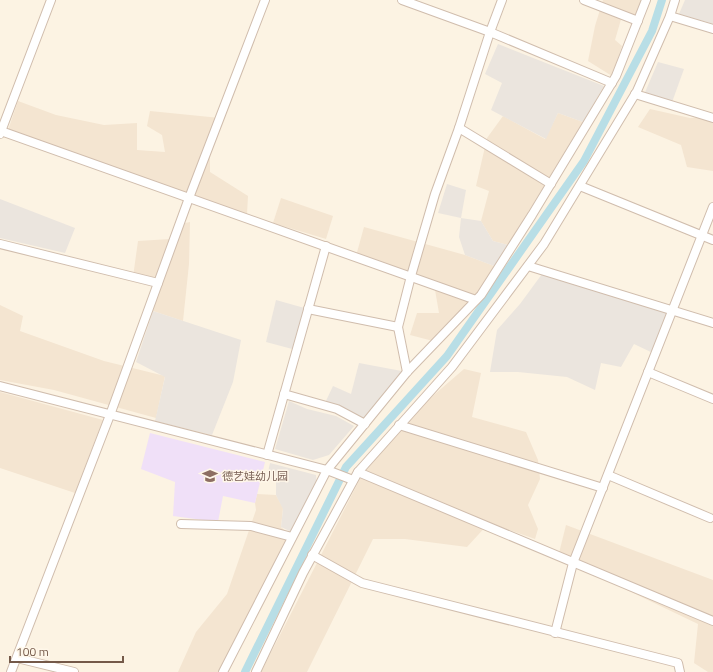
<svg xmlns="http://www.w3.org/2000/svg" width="713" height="672" font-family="'Titillium Web','Noto Sans SC',sans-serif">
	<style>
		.residential { fill: #f4e5d1 }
		.industrial { fill: #ebe5de }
		.education { fill: #f0e0f8 }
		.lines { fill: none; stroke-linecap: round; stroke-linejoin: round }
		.canal { stroke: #b8dee6; stroke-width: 8 }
		.minor-casing { stroke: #d0bdad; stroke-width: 10 }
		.minor { stroke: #fff; stroke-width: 8 }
		.labels { text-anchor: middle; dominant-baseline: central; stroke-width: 3; stroke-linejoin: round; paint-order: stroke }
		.education-label { font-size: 11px; fill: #785e54; stroke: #fff7e9; text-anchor: start }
	</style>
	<rect width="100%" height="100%" fill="#fcf3e3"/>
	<g class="residential">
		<path d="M603 0H644L638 21 622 16 615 40 622 46 612 76 588 61 595 26Z"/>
		<path d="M18 101 56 115 104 125 137 123V150L165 152 162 135 147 126 150 111 220 118 210 144V172L248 196 247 214 7 133Z"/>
		<path d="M650 109 690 118 711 117 713 114V171L687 167 681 145 638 127Z"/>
		<path d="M558 113 583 122 508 245 493 241 481 221 489 191 476 186 487 138 503 116 545 139Z"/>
		<path d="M281 198 333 216 326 239 273 223Z"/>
		<path d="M190 222 189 264 183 321 153 311 158 283 133 277 138 241 170 239 180 224Z"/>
		<path d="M364 227 465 255 494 266 476 300 433 341 410 335 417 313H439L434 284 356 256Z"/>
		<path d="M0 305 23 316 20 331 104 361 165 376 156 418 54 390 0 380Z"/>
		<path d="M464 369 481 373 472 417 526 432 538 460 540 479 528 505 538 529 535 539 489 523 467 547 405 539H373L307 672H261L360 479 399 425Z"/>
		<path d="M0 392 103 420 75 493 0 468Z"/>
		<path d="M257 494 276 495 283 508 281 527 292 537 220 672H178L196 632 227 594 256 510 255 503Z"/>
		<path d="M566 525 713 580V672H708L694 663 698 624 558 557Z"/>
	</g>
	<g class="industrial">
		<path d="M685 0H713V24L679 14Z"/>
		<path d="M498 44 604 86 583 122 558 113 546 139 491 110 502 83 485 74Z"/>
		<path d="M658 62 684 69 671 105 643 97Z"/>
		<path d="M447 184 466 190 461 218 481 221 493 241 508 245 494 266 465 255 459 237 461 218 438 213Z"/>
		<path d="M0 199 75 228 65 253 0 238Z"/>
		<path d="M542 274 671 314 655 354 634 344 621 367 601 363 595 390 567 377 518 372H490L497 330 520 304Z"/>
		<path d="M276 300 308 309 296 350 266 342Z"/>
		<path d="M153 311 241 340 233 382 212 435 155 421 165 377 136 362Z"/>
		<path d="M359 363 407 372 365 424 325 403 333 386 351 394Z"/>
		<path d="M289 401 307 409 336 416 354 426 329 455 313 460 275 449Z"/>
		<path d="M270 463 316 475 317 488 294 533 281 527 283 509 276 495V481L267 477Z"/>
	</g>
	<path class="education" d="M150 433 265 462 255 503 223 496 218 522 173 516 175 482 141 469Z"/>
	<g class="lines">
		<path class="canal" d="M245 672 346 467 447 356 584 161 652 31 662 0"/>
		<g class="minor-casing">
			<g id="minor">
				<path d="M402 0 490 32 612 83"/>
				<path d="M584 0 638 21"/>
				<path d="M670 16 713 29"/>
				<path d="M635 94 713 118"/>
				<path d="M459 128 551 184"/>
				<path d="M1 131 476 300"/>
				<path d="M0 134 51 0"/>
				<path d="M580 186 713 240"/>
				<path d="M0 244 158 283"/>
				<path d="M528 266 713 323"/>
				<path d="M308 309 398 327"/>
				<path d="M407 372 398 327 411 276 435 194 459 128 490 32 502 0"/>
				<path d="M648 372 713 399"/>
				<path d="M0 386 327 470 353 480"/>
				<path d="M284 394 337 409 365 424"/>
				<path d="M399 425 603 488"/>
				<path d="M267 455 326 246"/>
				<path d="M358 472 713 621"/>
				<path d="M608 475 710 518"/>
				<path d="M181 524 251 526 292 537"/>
				<path d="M312 555 362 583 678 663 680 672"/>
				<path d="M555 633 573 563 713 207"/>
				<path d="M17 658 74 672"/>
				<path d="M11 672 110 415 189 198 265 0"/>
				<path d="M223 672 327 470 407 372 481 295 532 215 616 76 646 0"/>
				<path d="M256 672 303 573 358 472 452 367 544 244 637 91 670 16 675 0"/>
			</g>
		</g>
		<use href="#minor" class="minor"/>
	</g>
	<defs>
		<g id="school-bare" transform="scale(1.2)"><path d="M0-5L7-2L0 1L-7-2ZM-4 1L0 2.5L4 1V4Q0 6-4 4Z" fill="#8d6e63" stroke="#fff7e9" stroke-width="2.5" paint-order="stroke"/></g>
	</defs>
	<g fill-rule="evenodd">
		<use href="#school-bare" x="210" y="476"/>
	</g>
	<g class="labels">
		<g class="education-label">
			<text x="222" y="476">德艺娃幼儿园</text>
		</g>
	</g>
	<path d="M10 656v6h113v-6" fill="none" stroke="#745949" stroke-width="2"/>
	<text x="16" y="656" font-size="12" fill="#745949" stroke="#fff7e9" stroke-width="3" paint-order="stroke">100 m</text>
</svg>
